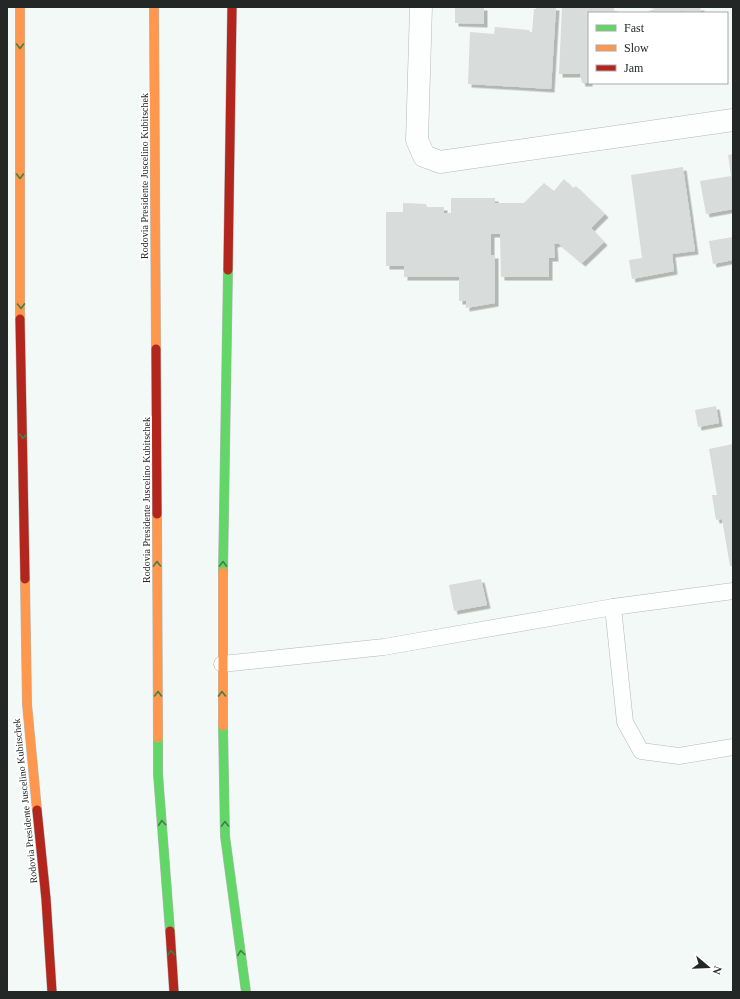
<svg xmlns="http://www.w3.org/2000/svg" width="740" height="999" font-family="Georgia,serif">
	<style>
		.building { fill: #d8dcda; filter: url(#shadow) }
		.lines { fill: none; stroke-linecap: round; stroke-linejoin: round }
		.lane-casing { stroke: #b4b9b7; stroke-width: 17 }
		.street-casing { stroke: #b4b9b7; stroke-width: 23 }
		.fast-casing { stroke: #b4b9b7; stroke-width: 10 }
		.slow-casing { stroke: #b4b9b7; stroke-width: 10 }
		.jam-casing { stroke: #b4b9b7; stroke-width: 10 }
		.lane { stroke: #fdfefe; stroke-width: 16 }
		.street { stroke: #fdfefe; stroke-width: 22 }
		.fast { stroke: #63d668; stroke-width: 9 }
		.slow { stroke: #ff974d; stroke-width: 9 }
		.jam { stroke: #b3261e; stroke-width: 9 }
		.oneway { stroke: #437e46 }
		.labels { text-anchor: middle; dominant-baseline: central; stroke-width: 3.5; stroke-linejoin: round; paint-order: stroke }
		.street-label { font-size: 10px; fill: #232725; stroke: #fff }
	</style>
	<defs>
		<filter id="shadow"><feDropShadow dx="3.5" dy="3.5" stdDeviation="0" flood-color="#0004"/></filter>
	</defs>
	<rect width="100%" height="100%" fill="#f3f9f6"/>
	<g class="building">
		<path d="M455 7H484V24L455 23Z"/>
		<path d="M536 7H556L551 89 468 84 470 32 494 34 495 27 529 30 530 32H532L534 9H536Z"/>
		<path d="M562 7 614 8V13H589V83H582L580 74H559Z"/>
		<path d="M644 7H701L700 12 680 11V13H654V9Z"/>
		<path d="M733 154V209L706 214 700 181 731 176 728 155Z"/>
		<path d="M683 167 695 251 672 254 674 271 632 279 629 260 642 258 631 175Z"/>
		<path d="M564 179 573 188 576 186 605 214 591 228 604 242 582 263 558 243 554 244 555 258H549V277H501L500 234H491V255H495V303L466 308V301H459V277H404V266H386V212H403V203L426 204 427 207H444V213H451V198H495V203H524L544 183 554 191Z"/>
		<path d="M733 237V260L713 264 709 241Z"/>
		<path d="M716 406 719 423 698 427 695 410Z"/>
		<path d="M733 444V566H730L722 519 716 520 712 495H717L709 449Z"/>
		<path d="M481 579 487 605 454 611 449 585Z"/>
	</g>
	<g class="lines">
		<g class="lane-casing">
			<g id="lane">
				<path d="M613 607 625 722 641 751 679 756 733 747"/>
				<path d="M222 664 384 647 613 607 733 591"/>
			</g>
		</g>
		<g class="street-casing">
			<path id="street" d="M421 7 417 140 424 156 440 162 733 120"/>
		</g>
		<g class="fast-casing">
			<g id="fast">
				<path d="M223 572 228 270"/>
				<path d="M223 726 225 836 246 992"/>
				<path d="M158 738V774L170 931"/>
			</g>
		</g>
		<g class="slow-casing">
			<g id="slow">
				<path d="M20 7V319"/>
				<path d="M154 7 156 349"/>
				<path d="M157 514 158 738"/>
				<path d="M25 579 27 704 37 810"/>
				<path d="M223 726V572"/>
			</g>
		</g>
		<g class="jam-casing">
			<g id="jam">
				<path d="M228 270 232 7"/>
				<path d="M20 319 25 579"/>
				<path d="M156 349 157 514"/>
				<path d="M37 810 46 899 52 992"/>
				<path d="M170 931 174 992"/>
			</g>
		</g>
		<use href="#lane" class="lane"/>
		<use href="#street" class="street"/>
		<use href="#fast" class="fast"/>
		<use href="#slow" class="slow"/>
		<use href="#jam" class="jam"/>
	</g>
	<defs><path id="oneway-chevron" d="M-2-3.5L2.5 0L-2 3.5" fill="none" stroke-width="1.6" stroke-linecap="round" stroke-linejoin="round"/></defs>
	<g class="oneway">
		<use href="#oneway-chevron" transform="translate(20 46) rotate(90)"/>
		<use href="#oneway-chevron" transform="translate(20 176) rotate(90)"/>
		<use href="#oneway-chevron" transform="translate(21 306) rotate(89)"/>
		<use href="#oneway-chevron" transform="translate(23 436) rotate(89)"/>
		<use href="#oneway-chevron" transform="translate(157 564) rotate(-90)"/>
		<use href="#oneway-chevron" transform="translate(223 564) rotate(-89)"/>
		<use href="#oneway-chevron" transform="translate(158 694) rotate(-90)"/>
		<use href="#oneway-chevron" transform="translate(222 694) rotate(-91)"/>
		<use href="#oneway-chevron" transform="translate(162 823) rotate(-94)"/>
		<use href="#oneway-chevron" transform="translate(225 824) rotate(-91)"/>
		<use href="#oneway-chevron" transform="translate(171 953) rotate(-94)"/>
		<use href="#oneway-chevron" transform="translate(241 953) rotate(-98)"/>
	</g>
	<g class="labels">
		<g class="street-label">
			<text transform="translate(144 176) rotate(-90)">Rodovia Presidente Juscelino Kubitschek</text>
			<text transform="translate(146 500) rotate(-90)">Rodovia Presidente Juscelino Kubitschek</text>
			<text transform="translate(25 801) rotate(-96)">Rodovia Presidente Juscelino Kubitschek</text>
		</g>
	</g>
	<rect width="740" height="999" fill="none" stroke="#232725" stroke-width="16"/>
	<rect x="588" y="12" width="140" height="72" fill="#ffffff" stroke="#a7a9a8"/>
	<rect x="596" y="25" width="20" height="6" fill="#63d668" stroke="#a7a9a8"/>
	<text x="624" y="32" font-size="12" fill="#232725">Fast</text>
	<rect x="596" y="45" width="20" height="6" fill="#ff974d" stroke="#a7a9a8"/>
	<text x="624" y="52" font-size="12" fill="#232725">Slow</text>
	<rect x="596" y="65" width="20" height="6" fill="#b3261e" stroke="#a7a9a8"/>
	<text x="624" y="72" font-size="12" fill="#232725">Jam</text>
	<g transform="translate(708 967) rotate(109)" stroke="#ffffff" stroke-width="3" paint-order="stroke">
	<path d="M0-3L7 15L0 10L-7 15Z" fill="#232725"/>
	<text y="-6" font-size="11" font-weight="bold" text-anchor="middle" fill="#232725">N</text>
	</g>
</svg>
